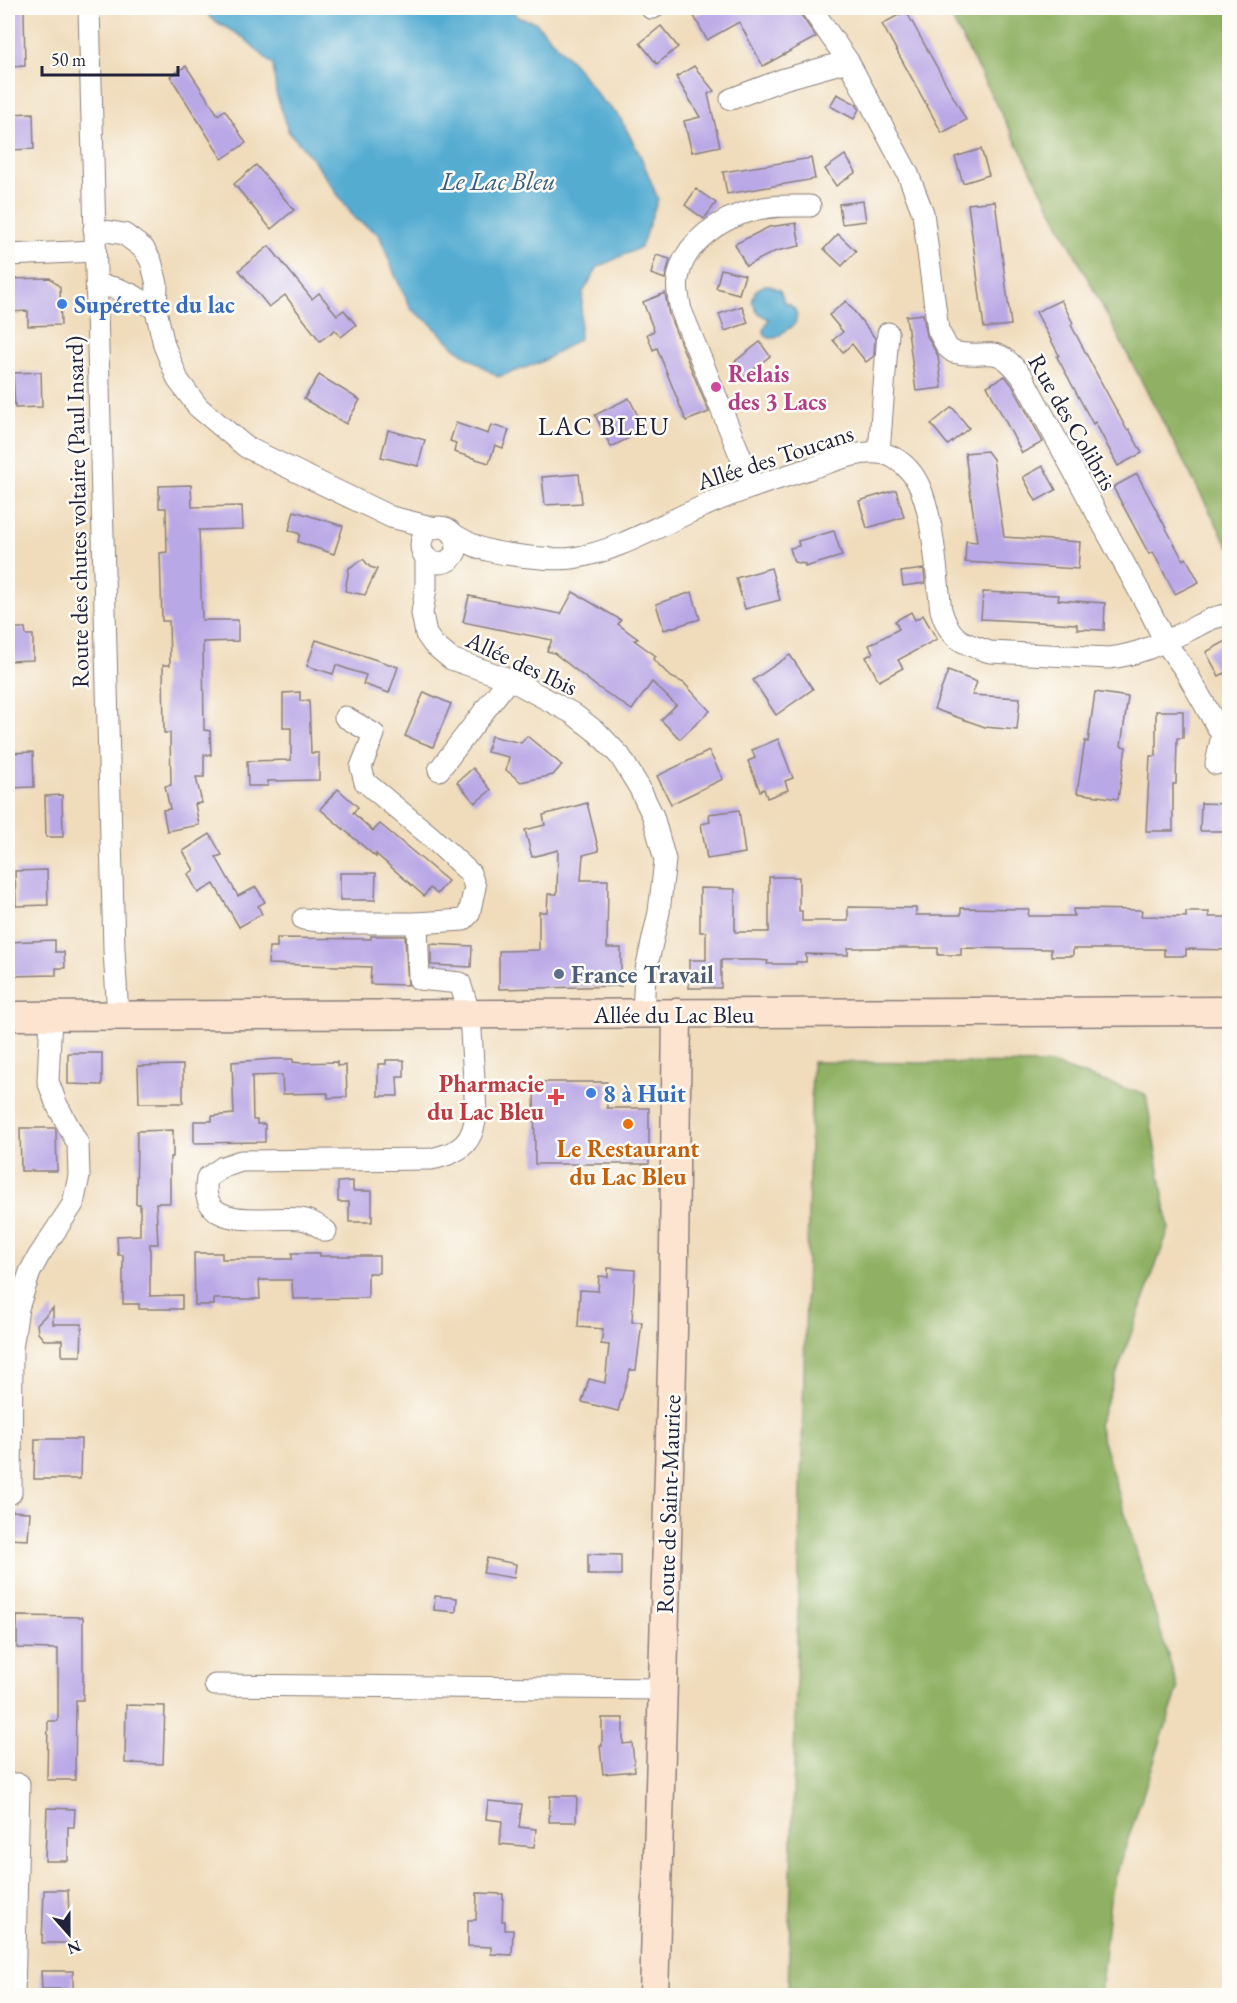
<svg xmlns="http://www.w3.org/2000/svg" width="1237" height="2003" font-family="'EB Garamond',serif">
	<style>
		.forest { fill: #90b164; stroke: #596a50; stroke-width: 1.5 }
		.water { fill: #54acd1; stroke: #3b6786; stroke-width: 1.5 }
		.building { fill: #b9a8e6 }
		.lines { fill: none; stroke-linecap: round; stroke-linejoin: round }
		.street-casing { stroke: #897f7b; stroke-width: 23 }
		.secondary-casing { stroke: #897f7b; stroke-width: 31 }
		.street { stroke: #fff; stroke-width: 21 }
		.secondary { stroke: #fde4d1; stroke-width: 28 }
		.shop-dot { fill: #3f7fe0; stroke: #fdfcf7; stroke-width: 2 }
		.hotel-dot { fill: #d1479c; stroke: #fdfcf7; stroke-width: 2 }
		.service-dot { fill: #5c6f8a; stroke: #fdfcf7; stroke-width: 2 }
		.health-dot { fill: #e0444e; stroke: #fdfcf7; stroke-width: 2 }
		.food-dot { fill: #e8710a; stroke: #fdfcf7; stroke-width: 2 }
		.labels { text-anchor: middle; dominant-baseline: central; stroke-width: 5; stroke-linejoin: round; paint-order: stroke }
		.shop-label { font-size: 24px; font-weight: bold; fill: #366cbe; stroke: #fdfcf7; text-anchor: start }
		.hotel-label { font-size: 24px; font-weight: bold; fill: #b23c85; stroke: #fdfcf7; text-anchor: start }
		.street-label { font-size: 24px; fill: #22223b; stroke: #fdfcf7 }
		.service-label { font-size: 24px; font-weight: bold; fill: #4e5e75; stroke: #fdfcf7; text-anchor: start }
		.health-label { font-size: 24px; font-weight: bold; fill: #be3a42; stroke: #fdfcf7; text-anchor: end }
		.food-label { font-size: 24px; font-weight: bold; fill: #c56008; stroke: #fdfcf7 }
		.water-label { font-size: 26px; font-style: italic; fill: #38607e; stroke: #fdfcf7 }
		.neighbourhood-label { font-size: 26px; letter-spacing: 1.5px; fill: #22223b; stroke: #fdfcf7 }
	</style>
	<rect width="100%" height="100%" fill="#fdfcf7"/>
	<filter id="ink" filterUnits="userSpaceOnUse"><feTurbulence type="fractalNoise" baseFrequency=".0167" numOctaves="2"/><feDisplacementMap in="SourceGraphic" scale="12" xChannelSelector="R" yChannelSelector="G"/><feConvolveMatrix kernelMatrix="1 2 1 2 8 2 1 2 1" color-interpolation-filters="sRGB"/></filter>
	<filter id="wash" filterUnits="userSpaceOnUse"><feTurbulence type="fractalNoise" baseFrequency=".008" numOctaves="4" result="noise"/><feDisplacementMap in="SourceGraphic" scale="24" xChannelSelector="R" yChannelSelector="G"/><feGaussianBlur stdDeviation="1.35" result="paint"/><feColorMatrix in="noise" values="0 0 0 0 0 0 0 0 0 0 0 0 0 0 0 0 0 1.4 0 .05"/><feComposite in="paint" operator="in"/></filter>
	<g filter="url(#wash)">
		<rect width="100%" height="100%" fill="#f0dcbb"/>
		<g class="forest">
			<path d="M946 8H1229V548Z"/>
			<path d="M812 1062 1051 1064 1146 1095 1169 1229 1098 1425 1178 1689 1111 1890 1100 1995H788Z"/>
		</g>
		<g class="water">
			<path d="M207 8H509L520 18 535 22 576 66 600 98 619 116 641 157 658 199 641 247 598 267 583 292 579 339 541 362 498 377 455 348 430 323 411 309 395 275 379 234 355 219 312 158 288 131 276 93 273 65 244 38 210 18Z"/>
			<path d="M765 285H769L780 290 784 302C795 306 800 314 794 325 792 327 789 328 786 330 779 334 778 341 767 337 760 329 766 327 769 319L758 313 752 302 756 290Z"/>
		</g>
		<g id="blocks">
			<g class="building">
				<path d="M8 8H24L25 66 8 67Z"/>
				<path d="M708 8H798L801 15 816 37 763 66 739 22 707 40 694 16Z"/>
				<path d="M906 11 966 120 942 133 882 24Z"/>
				<path d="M661 26 678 47 657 64 640 43Z"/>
				<path d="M186 66 218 115 225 110 246 143 222 159 170 76Z"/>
				<path d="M694 66 714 91 708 94 720 146 692 152 684 121 700 117 676 77Z"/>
				<path d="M837 94 856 104 859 109 854 119 830 106Z"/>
				<path d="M33 113 34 149 8 150V114Z"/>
				<path d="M981 149 989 175 963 183 955 157Z"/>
				<path d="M845 155 856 172 836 186 825 169Z"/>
				<path d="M811 158 815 179 727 194 723 172Z"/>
				<path d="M256 165 294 210 271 229 234 184Z"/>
				<path d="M696 189 716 203 704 219 685 205Z"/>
				<path d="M863 201 866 221 842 224 839 204Z"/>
				<path d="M995 201 1011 325 984 328 968 204Z"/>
				<path d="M796 223 800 246 776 251 746 266 735 244 769 227Z"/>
				<path d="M838 234 856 251 842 266 824 249Z"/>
				<path d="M269 246 312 299 319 293 337 315 344 310 356 325 341 337 335 330 320 341 285 295 269 307 239 270Z"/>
				<path d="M656 255 670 259 665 279 651 274Z"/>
				<path d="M721 269 745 275 739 294 716 288Z"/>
				<path d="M50 278 60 287 61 325 28 326V311L8 312V279Z"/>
				<path d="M665 293 669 315 709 412 686 421 657 348 653 350 647 334 654 331 643 302Z"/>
				<path d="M1061 300 1073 323 1071 325 1100 380 1127 430 1129 429 1142 453 1118 466 1095 422 1093 424 1070 381 1057 357 1059 355 1036 312Z"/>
				<path d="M846 301 875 338 874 356 866 362 852 344 843 352 833 340 843 332 829 315Z"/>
				<path d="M742 306 748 323 725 331 719 314Z"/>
				<path d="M923 314 927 336 938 356 942 388 916 391 906 316Z"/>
				<path d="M760 342 770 356 744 377 733 363Z"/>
				<path d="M41 372 42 407 15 408 13 373Z"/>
				<path d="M319 375 360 400 346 424 304 399Z"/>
				<path d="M1005 376 1012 385 1043 442 1022 453 987 386Z"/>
				<path d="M629 398 645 430 611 447 595 415Z"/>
				<path d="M952 407 969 428 948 445 931 424Z"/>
				<path d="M456 423 488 434 491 425 509 430 503 448 495 445 489 463 454 452 456 443 450 441Z"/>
				<path d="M388 430 425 440 418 466 381 457Z"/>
				<path d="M987 451 993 459 1004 537 1080 542 1078 569 965 562 966 541 977 542 965 453Z"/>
				<path d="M1043 466 1056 490 1036 501 1023 477Z"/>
				<path d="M579 474 582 503 545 505 542 477Z"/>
				<path d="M1137 474 1183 560 1186 558 1199 582 1175 594 1153 552 1149 554 1113 487Z"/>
				<path d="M191 485 192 507 242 506 243 529 199 530 202 620H238V641L203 642 204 730 210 731 211 755H204V777H196L202 803 195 804 199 825 167 831 163 810 170 809 165 786 171 785 170 733H164L163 665H170L169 621H162L160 553 167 552 166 508H159V486Z"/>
				<path d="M896 490 904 517 867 528 859 501Z"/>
				<path d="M294 511 343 526 334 554 298 542 300 534 289 530Z"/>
				<path d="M834 531 842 556 805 567V564L794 562 790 548 799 546 798 541Z"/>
				<path d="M363 559 370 567 377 569 365 595 345 591 349 568Z"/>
				<path d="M771 568 780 600 745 609 736 578Z"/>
				<path d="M924 569 925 583 903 586 901 572Z"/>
				<path d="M573 592 621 620 618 624 638 639 634 640 656 656 653 659 671 677 684 683 710 711 680 739 661 720 676 705 652 682 632 710 596 686 554 653 547 651 552 640 463 622 469 596 561 614Z"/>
				<path d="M692 592 700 619 664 630 656 604Z"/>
				<path d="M983 592 1059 595 1058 600 1105 603 1104 630 1077 629V624L981 619Z"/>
				<path d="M911 612 915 620 923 615 937 639 898 660 903 668 879 681 866 657 873 653 869 645 899 629 895 621Z"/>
				<path d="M8 628H25L26 635H33V660L8 661Z"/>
				<path d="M1230 639V670L1219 676 1206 652Z"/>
				<path d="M316 640 398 667 389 693 363 684 366 675 350 670 336 665 333 674 307 666Z"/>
				<path d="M790 655 813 689 776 715 753 680Z"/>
				<path d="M948 671 977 682 972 695 1020 698 1017 730 985 727 934 709Z"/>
				<path d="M300 692V701L309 700 311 753H319V780L268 781V786H248L247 761 291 760V728H283V693Z"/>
				<path d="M424 692 451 704 433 747 405 736Z"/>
				<path d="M1095 692 1128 697 1121 746 1126 747 1118 799 1077 793 1085 741 1088 742Z"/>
				<path d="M1156 711H1183V738H1177L1176 784H1173V831H1146L1150 756H1156Z"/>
				<path d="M491 736 521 743 527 736 562 765 553 775 521 782 506 770 509 757 487 752Z"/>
				<path d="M778 739 793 778 785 781 788 790 767 798 764 789 760 791 748 761 755 758 752 750Z"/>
				<path d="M709 751 723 779 671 804 657 776Z"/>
				<path d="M33 752 34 787 8 788V753Z"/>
				<path d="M473 768 491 790 475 803 457 782Z"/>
				<path d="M338 789 358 807 353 813 373 831 380 824 448 881 437 894 430 888 424 896 376 854V857L320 809Z"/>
				<path d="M62 795 63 837H46L45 796Z"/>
				<path d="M587 803 599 851 583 855 581 880H608L607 948H621V986L499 989V951L539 950V912H547L548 894H557L558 850 532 857 525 830 545 825 543 815Z"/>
				<path d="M1201 803 1228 804 1227 831H1200Z"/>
				<path d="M739 810 745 853 707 859 701 824 710 822 709 814Z"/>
				<path d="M210 834 222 855 216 857 238 896 256 887 265 902 258 906 262 914 239 927 214 884 198 893 188 874 194 870 183 851Z"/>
				<path d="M47 870 48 905 16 906 15 871Z"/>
				<path d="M340 873H376L375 900H340Z"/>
				<path d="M769 877H799V911H802V921H848V907L916 908V915H961V908L1029 909 1028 916H1074L1073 909 1142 910 1141 916 1186 917V912H1209V917H1230V950L1186 949V956H1164V949H1073V956H1051V949L961 948V955H938V948H848V955L806 954V962H796V964H767L768 961 757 960H721V988H689V960H706V932H700V888L735 889V932H769Z"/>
				<path d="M371 936H405L408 985 370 984 371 967 268 964 269 947H277V938L371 939Z"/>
				<path d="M55 940V952H64L65 968H56V975L8 976V942Z"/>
				<path d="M431 944 472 946 471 967 431 965Z"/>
				<path d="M68 1053H102V1085L68 1084Z"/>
				<path d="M274 1059H293V1062L301 1063 337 1062V1066L346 1065 347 1097 328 1098V1093L283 1094 282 1075 252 1076 253 1120H257V1124H265V1142L194 1143V1121H212V1116L234 1114 232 1062Z"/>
				<path d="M386 1060H404V1077H397L398 1096H378V1064H386Z"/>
				<path d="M183 1065V1103H139L138 1066Z"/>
				<path d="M534 1082H607V1108H649V1164H535Z"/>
				<path d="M20 1128H55L56 1131 57 1171H21Z"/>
				<path d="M173 1130V1157H170V1203H156L158 1244H150V1296L182 1295V1309H139V1304H123V1255H118L117 1236 140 1235V1204H136L137 1131Z"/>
				<path d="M353 1181V1191H372V1222H349V1202H338V1182Z"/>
				<path d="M194 1253H222V1259H292V1253H320V1256H379V1273H368V1298L293 1299 292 1280H259L260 1299H214V1305H195Z"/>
				<path d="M608 1268 635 1270 632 1322H642L636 1370H630L618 1411 582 1402 589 1379 605 1383 609 1345 601 1344 603 1329 578 1327 580 1290 598 1291 599 1276 608 1277Z"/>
				<path d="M53 1308V1324H82L81 1356H62V1340H44L38 1333 37 1324Z"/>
				<path d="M35 1439H81L80 1479H34Z"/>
				<path d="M8 1511 30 1512 28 1540 8 1539Z"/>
				<path d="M588 1554 621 1555V1575H588Z"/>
				<path d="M487 1558 516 1564 514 1578 483 1573Z"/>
				<path d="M435 1596 457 1598 456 1612 434 1610Z"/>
				<path d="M17 1616 83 1617V1700H76L75 1780H47L48 1721H58V1649L17 1648Z"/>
				<path d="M126 1705 165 1706 163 1764 125 1763Z"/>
				<path d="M602 1718H623V1744L632 1743 635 1771 603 1774 600 1746H602Z"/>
				<path d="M550 1796H577L576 1822H549Z"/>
				<path d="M488 1801 522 1804 519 1827 536 1829 534 1847 500 1844 502 1821 486 1819Z"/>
				<path d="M47 1808 75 1809 74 1827H68V1861H45Z"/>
				<path d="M44 1890H68L70 1943H42Z"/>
				<path d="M477 1893 503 1894 502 1921H505V1930H513L512 1955 491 1954V1947L468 1946V1920H476Z"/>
				<path d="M41 1971H73V1989H42Z"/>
			</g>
		</g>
	</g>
	<g filter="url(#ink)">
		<use href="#blocks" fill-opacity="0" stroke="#897f7b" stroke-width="1.5"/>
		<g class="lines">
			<g class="street-casing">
				<g id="street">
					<path d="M89 8 114 950 118 1016"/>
					<path d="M651 8H653"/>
					<path d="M811 8 848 61 908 174 923 213 938 330 947 347 953 352C989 361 994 339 1023 378L1150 611 1165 642 1185 670 1222 735 1216 764"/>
					<path d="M731 99 784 79 848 61"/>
					<path d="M94 229 124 234 144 249 151 261 157 284 156 310 164 345 178 380 198 407 246 447 391 517 435 528"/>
					<path d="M8 255 95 251"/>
					<path d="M97 285C121 287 137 296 156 310"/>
					<path d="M879 453 888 333"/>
					<path d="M753 487 681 310C679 300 676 289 678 278 684 242 721 218 754 210 772 205 791 206 810 206"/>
					<circle cx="439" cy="545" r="18"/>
					<path d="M454 535C464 540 476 548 487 550 506 555 554 561 573 558 619 551 661 524 704 506 738 490 775 480 811 468 832 462 856 451 878 453 889 453 901 461 909 470 934 496 936 574 941 610 950 640 962 643 990 652L1109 658C1137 655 1160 644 1185 632 1200 625 1213 615 1230 615"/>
					<path d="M426 557V588L422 613 426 634 433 644 451 659 509 679 572 713 598 733 620 756 639 787 653 816 665 860 659 912 645 974 643 1013"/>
					<path d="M439 770 509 679"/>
					<path d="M303 919 336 923H417L463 920 469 914 475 887 470 873 429 835 365 782 361 767 374 734 345 717"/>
					<path d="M326 1231C318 1226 311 1220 301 1219 268 1215 197 1234 207 1178L223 1167 241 1161 431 1159C461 1153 474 1142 476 1112L470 1015 460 983 419 979 417 923"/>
					<path d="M11 1493 12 1349 18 1308 30 1272 38 1257 73 1204 79 1176 78 1144 56 1103 48 1081 51 1016"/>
					<path d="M215 1685 663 1689"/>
					<path d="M8 1784H19L14 1996"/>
				</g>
			</g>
			<g class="secondary-casing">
				<g id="secondary">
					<path d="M8 1016 1230 1011"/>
					<path d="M654 1996 673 1331 677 1013"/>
				</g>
			</g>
			<use href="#street" class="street"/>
			<use href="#secondary" class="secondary"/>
		</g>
	</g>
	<g class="shop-dot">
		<circle cx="62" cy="304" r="6"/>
		<circle cx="591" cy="1093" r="6"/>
	</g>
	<circle class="hotel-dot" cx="716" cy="387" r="6"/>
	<circle class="service-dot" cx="559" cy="974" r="6"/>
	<path class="health-dot" d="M553 1088h6v6h6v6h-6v6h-6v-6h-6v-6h6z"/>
	<circle class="food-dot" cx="628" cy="1124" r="6"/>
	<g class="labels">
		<g class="shop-label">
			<text x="74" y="304">Supérette du lac</text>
			<text x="603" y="1093">8 à Huit</text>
		</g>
		<g class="hotel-label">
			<text x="728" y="373">Relais<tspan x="728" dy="28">des 3 Lacs</tspan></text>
		</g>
		<g class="street-label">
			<text transform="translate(1073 422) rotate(60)">Rue des Colibris</text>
			<text transform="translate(775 457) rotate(-18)">Allée des Toucans</text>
			<text transform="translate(77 512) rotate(-91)">Route des chutes voltaire (Paul Insard)</text>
			<text transform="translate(522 663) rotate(25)">Allée des Ibis</text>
			<text x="674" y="1014">Allée du Lac Bleu</text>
			<text transform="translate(668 1504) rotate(-88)">Route de Saint-Maurice</text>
		</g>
		<g class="service-label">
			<text x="571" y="974">France Travail</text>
		</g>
		<g class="health-label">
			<text x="544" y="1083">Pharmacie<tspan x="544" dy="28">du Lac Bleu</tspan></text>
		</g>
		<g class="food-label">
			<text x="628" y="1148">Le Restaurant<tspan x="628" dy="28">du Lac Bleu</tspan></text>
		</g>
		<g class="water-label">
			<text x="498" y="181">Le Lac Bleu</text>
		</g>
		<g class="neighbourhood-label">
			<text x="604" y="426">LAC BLEU</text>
		</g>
	</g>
	<rect width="1237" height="2003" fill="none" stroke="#fdfcf7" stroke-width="30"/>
	<g transform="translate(69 1934) rotate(159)" stroke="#fdfcf7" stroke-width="4.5" paint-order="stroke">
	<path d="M0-4.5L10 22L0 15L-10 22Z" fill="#22223b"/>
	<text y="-9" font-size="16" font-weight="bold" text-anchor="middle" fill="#22223b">N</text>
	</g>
	<path d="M42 66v9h136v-9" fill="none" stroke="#22223b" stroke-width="3"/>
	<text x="51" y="66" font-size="18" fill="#22223b" stroke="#fdfcf7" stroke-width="4.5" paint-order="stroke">50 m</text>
</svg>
